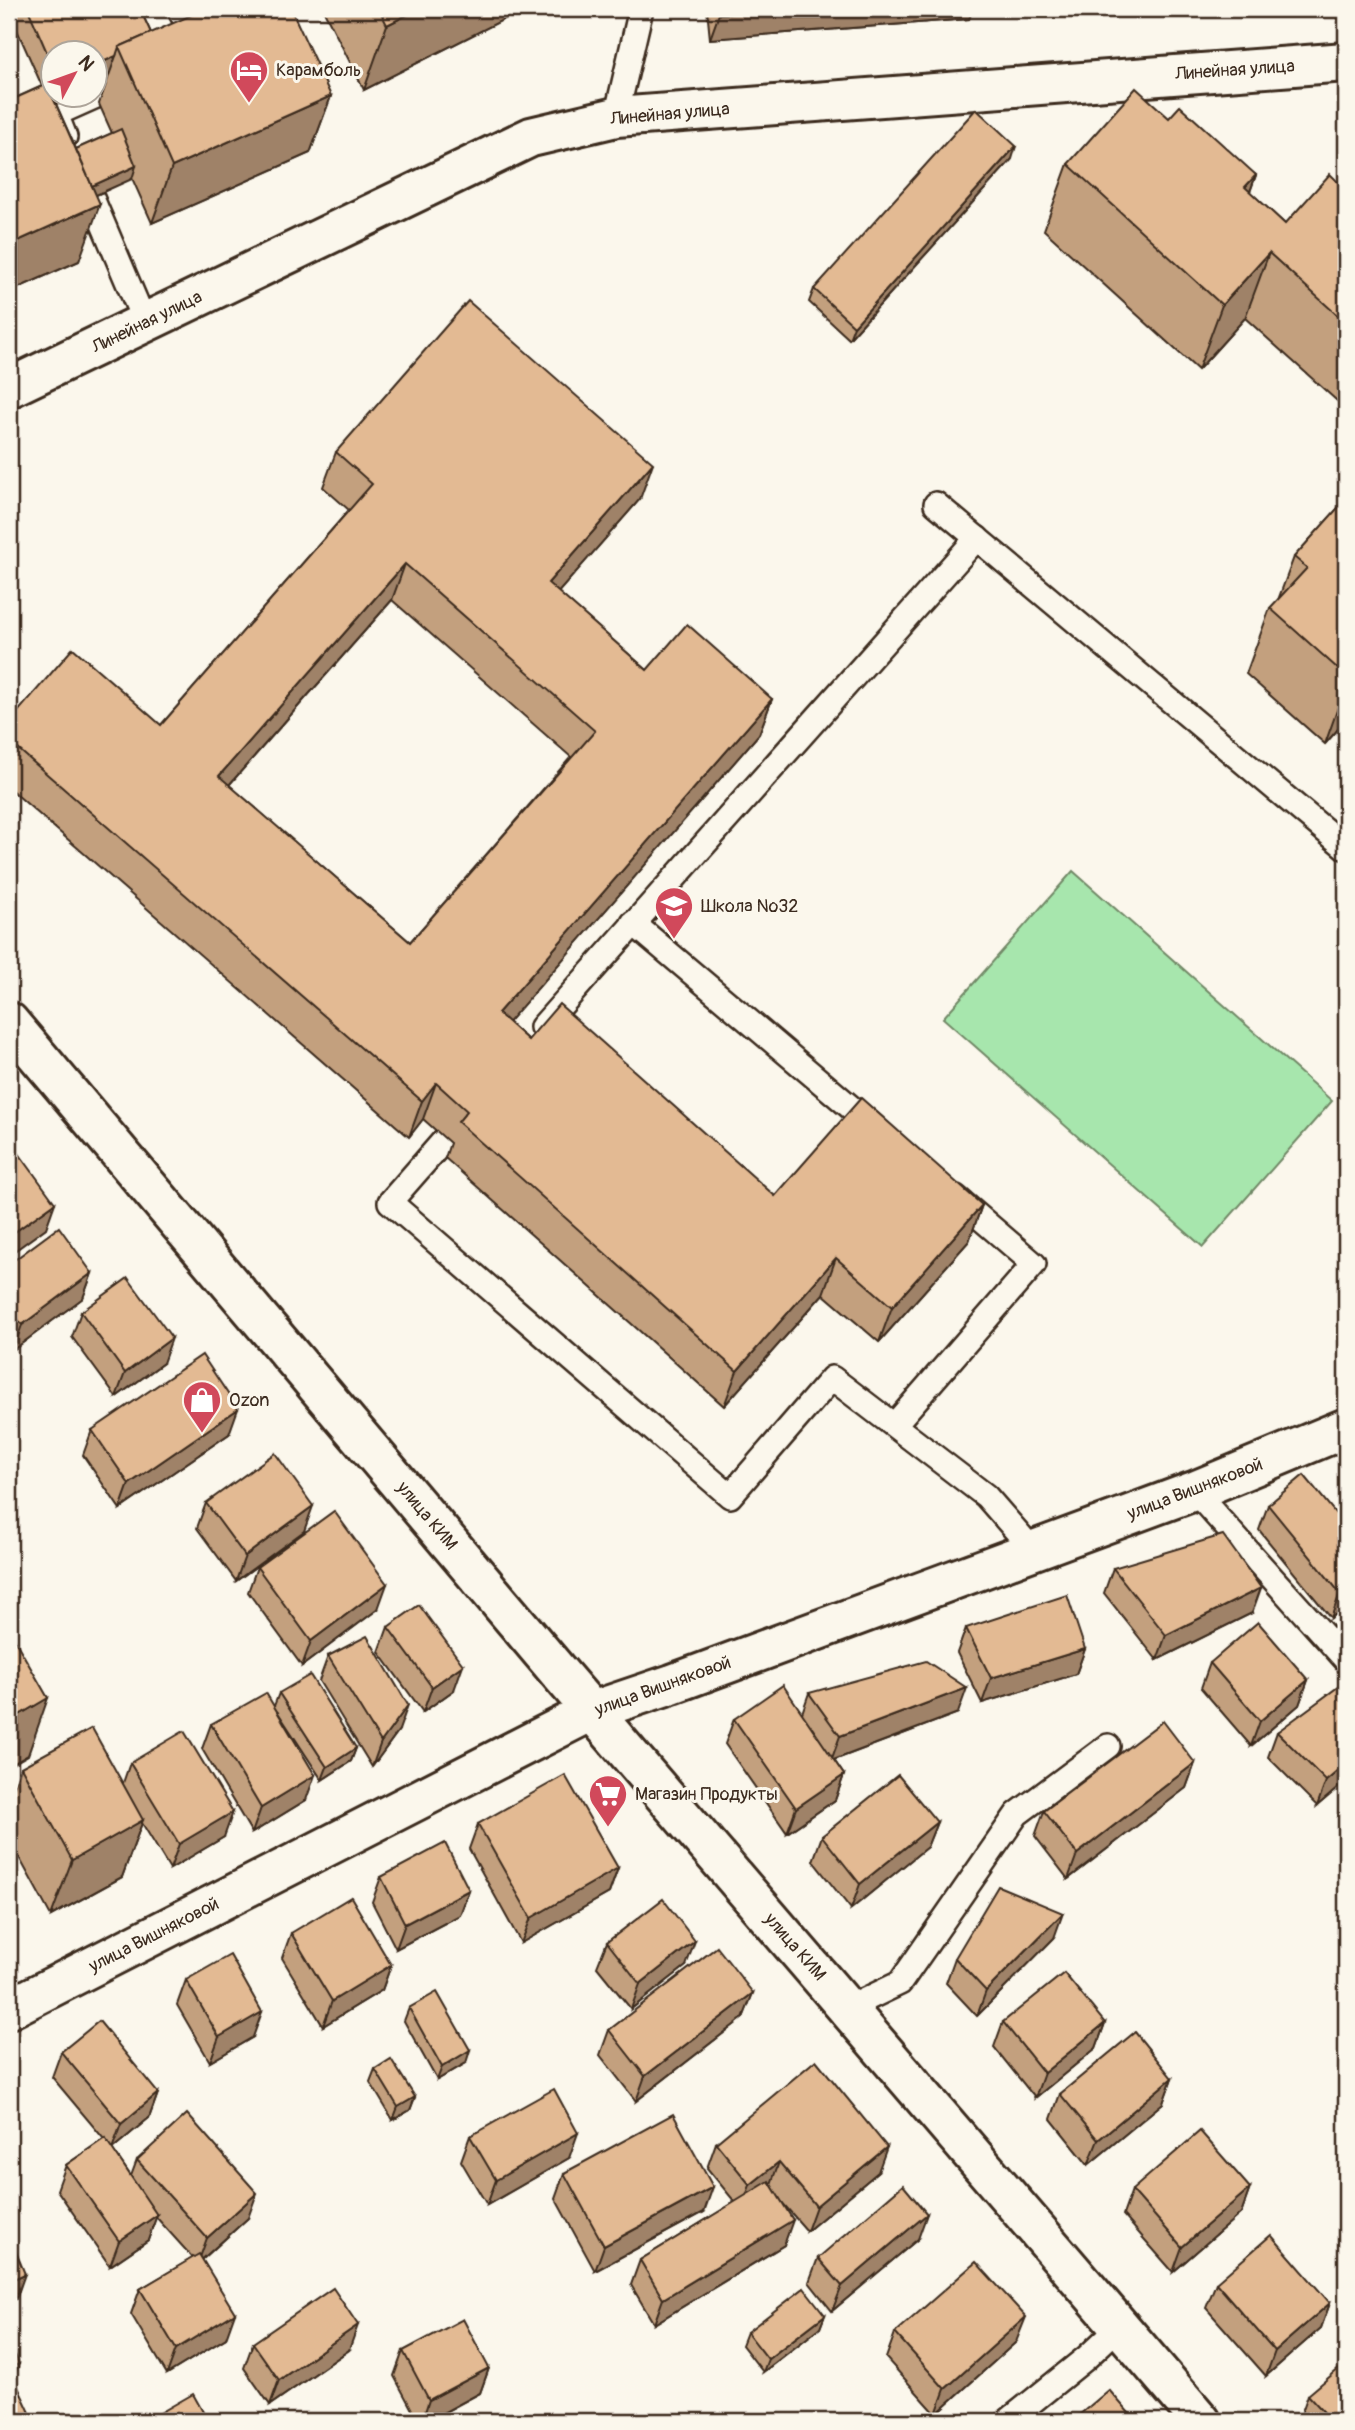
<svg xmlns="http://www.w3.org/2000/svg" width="1355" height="2430" font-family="Pangolin,sans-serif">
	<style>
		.green { fill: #a7e6ad; stroke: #718866; stroke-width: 2 }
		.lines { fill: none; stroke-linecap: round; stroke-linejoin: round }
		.service-casing { stroke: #3b2a1e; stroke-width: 28 }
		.minor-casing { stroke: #3b2a1e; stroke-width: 44 }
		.tertiary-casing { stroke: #3b2a1e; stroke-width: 44 }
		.service { stroke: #fbf7ec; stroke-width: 23 }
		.minor { stroke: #fbf7ec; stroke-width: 38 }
		.tertiary { stroke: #fbf7ec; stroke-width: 38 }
		.wall { fill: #c3a07e; stroke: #3b2a1e; stroke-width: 2; fill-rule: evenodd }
		.shaded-wall { fill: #9f8267; stroke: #3b2a1e; stroke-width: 2 }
		.building { fill: #e3ba93; stroke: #3b2a1e; stroke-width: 2; fill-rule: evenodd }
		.labels { text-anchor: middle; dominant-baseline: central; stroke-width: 6; stroke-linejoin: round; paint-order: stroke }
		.poi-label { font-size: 18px; fill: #3b2a1e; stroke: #fbf7ec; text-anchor: start }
		.street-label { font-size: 18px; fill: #3b2a1e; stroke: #fbf7ec }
	</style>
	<rect width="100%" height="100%" fill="#fbf7ec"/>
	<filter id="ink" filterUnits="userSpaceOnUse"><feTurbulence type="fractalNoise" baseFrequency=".0143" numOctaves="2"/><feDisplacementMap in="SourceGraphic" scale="14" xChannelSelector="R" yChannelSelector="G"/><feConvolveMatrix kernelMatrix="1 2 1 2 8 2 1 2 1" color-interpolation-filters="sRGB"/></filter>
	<g filter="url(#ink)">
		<path class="green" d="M1073 871 1332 1101 1203 1247 943 1018Z"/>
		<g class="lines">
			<g class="service-casing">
				<g id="service">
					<path d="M150 9 175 55"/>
					<path d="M616 117 641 9"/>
					<path d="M65 137 56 114 130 81"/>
					<path d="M86 184 145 323"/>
					<path d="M936 504 1346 848"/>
					<path d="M633 923 874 1127"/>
					<path d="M542 1027 977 538"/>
					<path d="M446 1138 390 1202 730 1496 832 1378 986 1496 1033 1550"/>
					<path d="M895 1424 1034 1264 956 1197"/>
					<path d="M1194 1491 1346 1660"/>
					<path d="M848 2008 900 1983 1017 1814 1108 1746"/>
					<path d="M1008 2421 1086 2358 1120 2326"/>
				</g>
			</g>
			<g class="minor-casing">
				<g id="minor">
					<path d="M9 388 531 137 616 117 1346 62"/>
					<path d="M592 1711 672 1684 1194 1491 1346 1428"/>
				</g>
			</g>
			<g class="tertiary-casing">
				<g id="tertiary">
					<path d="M9 1022 561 1675 1201 2421"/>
					<path d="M9 2009 592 1711"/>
				</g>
			</g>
			<use href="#service" class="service"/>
			<use href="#minor" class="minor"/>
			<use href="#tertiary" class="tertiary"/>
		</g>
		<g class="wall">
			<path d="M9 9H140L151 33 331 96 310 153 152 223 132 178 96 195 79 261 9 292V101L42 86 14 23 9 25ZM52 52 107 81 99 104 112 133 76 149 56 104 76 94H52Z"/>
			<path d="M323 9H524L364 90Z"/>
			<path d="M707 9H973L969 19 710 39Z"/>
			<path d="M1338 9H1346V16Z"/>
			<path d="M1169 118 1256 175 1250 192 1285 224 1346 190V409L1245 318 1198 370 1044 230 1068 164Z"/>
			<path d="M1012 159 849 339 809 302 814 289Z"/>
			<path d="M336 452 640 499 558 592 647 670 772 699 759 734 508 1022 528 1040 775 1196 982 1205 969 1241 879 1342 823 1294 724 1406 445 1158 450 1143 423 1119 409 1137 9 788V722L161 725 349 510 323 487ZM392 600 571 757 410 942 229 785Z"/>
			<path d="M1346 499V720L1325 744 1246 674 1270 608 1278 600 1294 557Z"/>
			<path d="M9 1264 92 1273 83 1298 13 1350 9 1344Z"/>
			<path d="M81 1312 163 1363 116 1397 72 1337Z"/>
			<path d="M92 1430 229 1434 120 1509 83 1455Z"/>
			<path d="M206 1503 304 1531 236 1581 197 1528Z"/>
			<path d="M1268 1505 1346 1526V1606L1331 1618 1259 1530Z"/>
			<path d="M257 1567 378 1609 302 1666 248 1592Z"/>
			<path d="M1113 1568 1252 1613 1157 1660 1104 1593Z"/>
			<path d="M388 1627 454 1690 423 1712 379 1652Z"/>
			<path d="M966 1628 1085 1649 1076 1674 982 1703 957 1653Z"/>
			<path d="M328 1656 399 1730 372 1767 319 1681Z"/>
			<path d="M1210 1663 1308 1680 1299 1705 1251 1746 1201 1688Z"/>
			<path d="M1346 1689V1781L1317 1806 1268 1757 1277 1732Z"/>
			<path d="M279 1693 356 1748 351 1761 322 1780 277 1711 306 1800 252 1833 202 1749 211 1724 274 1706Z"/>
			<path d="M809 1693 958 1713 834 1760 844 1775 835 1800 787 1833 725 1744 734 1719 802 1713Z"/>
			<path d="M130 1763 224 1837 170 1869 142 1823 122 1877 51 1916 9 1839V1801L21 1767 123 1783Z"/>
			<path d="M1195 1763 1186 1788 1068 1879 1035 1836 1044 1811Z"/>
			<path d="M1346 1802V1823L1341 1816Z"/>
			<path d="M937 1822 927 1847 851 1909 813 1861 822 1836Z"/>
			<path d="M478 1824 618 1868 609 1893 521 1943 469 1849Z"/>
			<path d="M381 1877 469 1890 460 1915 396 1949 372 1902Z"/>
			<path d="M291 1933 391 1965 382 1990 323 2026 282 1958Z"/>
			<path d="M1054 1938 977 2016 946 1983 955 1958Z"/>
			<path d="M607 1942 686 1966 631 2009 597 1967Z"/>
			<path d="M186 1980 253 2037 210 2062 177 2005Z"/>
			<path d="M753 1993 743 2018 636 2101 600 2055 609 2030Z"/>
			<path d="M409 2008 466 2063 437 2080 404 2021Z"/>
			<path d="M1003 2022 1105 2023 1096 2048 1035 2098 994 2047Z"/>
			<path d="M61 2052 158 2093 149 2118 112 2149 131 2176 137 2160 248 2218 202 2260 226 2338 167 2374 131 2314 140 2289 193 2258 156 2217 148 2240 110 2266 57 2190 66 2165 104 2139 52 2077Z"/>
			<path d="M375 2069 415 2097 410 2110 393 2120 370 2082Z"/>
			<path d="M1172 2078 1163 2103 1088 2165 1051 2119 1060 2094Z"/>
			<path d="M470 2136 569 2158 487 2205 461 2161Z"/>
			<path d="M716 2143 878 2172 807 2231 780 2200 784 2245 654 2324 631 2285 640 2260 735 2202 707 2168Z"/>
			<path d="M564 2173 704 2212 595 2271 555 2198Z"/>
			<path d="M1250 2188 1241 2213 1173 2272 1123 2215 1132 2190Z"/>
			<path d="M918 2239 832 2311 809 2282 818 2258Z"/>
			<path d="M1216 2283 1330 2303 1321 2328 1266 2376 1206 2308Z"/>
			<path d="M825 2315 820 2328 763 2372 742 2345 747 2332Z"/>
			<path d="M895 2333 1016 2342 936 2414 886 2358Z"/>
			<path d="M253 2343 349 2350 270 2405 244 2368Z"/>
			<path d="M403 2351 489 2368 480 2393 428 2421H418L394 2376Z"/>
			<path d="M1308 2395 1346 2421H1300L1299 2420Z"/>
		</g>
		<g class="shaded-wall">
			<path d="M9 9H19L14 23 9 25Z"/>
			<path d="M419 9H524L364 90 387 25Z"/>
			<path d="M792 9H973L969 19 710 39 719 14Z"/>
			<path d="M116 56 107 81 94 86V66Z"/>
			<path d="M55 94H76L51 106Z"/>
			<path d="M331 96 310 153 152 223 172 167Z"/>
			<path d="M1016 146 1012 159 849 339 854 326Z"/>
			<path d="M136 166 132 179 58 212 63 199Z"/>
			<path d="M1256 175 1232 240 1245 187Z"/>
			<path d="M100 204 79 261 9 292V245Z"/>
			<path d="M1269 253 1245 318 1198 370 1222 305Z"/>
			<path d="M653 463 640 499 535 619 548 583Z"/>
			<path d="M405 564 392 600 206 811 219 776Z"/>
			<path d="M1346 685V720L1325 744Z"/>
			<path d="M772 699 759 734 485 1049 498 1013Z"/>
			<path d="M436 1083 423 1119 409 1137 422 1101Z"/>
			<path d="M55 1203 46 1228 9 1255V1236Z"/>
			<path d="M982 1205 969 1241 879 1342 892 1307Z"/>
			<path d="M836 1258 823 1294 724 1406 737 1371Z"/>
			<path d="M92 1273 83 1298 13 1350 22 1325Z"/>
			<path d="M172 1338 163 1363 116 1397 125 1373Z"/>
			<path d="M238 1409 229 1434 120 1509 129 1484Z"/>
			<path d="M313 1506 304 1531 236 1581 245 1556Z"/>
			<path d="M387 1584 378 1609 302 1666 311 1641Z"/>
			<path d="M1261 1588 1252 1613 1157 1660 1166 1635Z"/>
			<path d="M1346 1588V1606L1331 1618 1340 1593Z"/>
			<path d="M1085 1649 1076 1674 982 1703 991 1678Z"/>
			<path d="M463 1665 454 1690 423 1712 432 1687Z"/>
			<path d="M1308 1680 1299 1705 1251 1746 1260 1721Z"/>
			<path d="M967 1688 958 1713 831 1761 840 1736Z"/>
			<path d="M48 1698 28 1755 9 1766V1721Z"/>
			<path d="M408 1705 399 1730 372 1767 381 1742Z"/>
			<path d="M356 1748 351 1761 322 1780 327 1767Z"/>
			<path d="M1195 1763 1186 1788 1068 1879 1077 1854Z"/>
			<path d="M1346 1764V1781L1317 1806 1326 1781Z"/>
			<path d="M315 1775 306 1800 252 1833 261 1808Z"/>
			<path d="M844 1775 835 1800 787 1833 796 1808Z"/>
			<path d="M233 1812 224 1837 170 1869 179 1844Z"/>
			<path d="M143 1820 122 1877 51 1916 72 1860Z"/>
			<path d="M937 1822 927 1847 851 1909 860 1884Z"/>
			<path d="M618 1868 609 1893 521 1943 531 1918Z"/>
			<path d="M469 1890 460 1915 396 1949 405 1924Z"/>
			<path d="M1063 1913 1054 1938 977 2016 986 1991Z"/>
			<path d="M695 1941 686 1966 631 2009 640 1984Z"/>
			<path d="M391 1965 382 1990 323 2026 332 2001Z"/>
			<path d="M753 1993 743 2018 636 2101 645 2076Z"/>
			<path d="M262 2012 253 2037 210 2062 219 2037Z"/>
			<path d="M1105 2023 1096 2048 1035 2098 1044 2073Z"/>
			<path d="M470 2050 466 2063 437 2080 442 2067Z"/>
			<path d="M1172 2078 1163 2103 1088 2165 1098 2140Z"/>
			<path d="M158 2093 149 2118 112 2149 121 2124Z"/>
			<path d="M415 2097 410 2110 393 2120 398 2107Z"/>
			<path d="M578 2133 569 2158 487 2205 496 2180Z"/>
			<path d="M887 2147 878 2172 807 2231 816 2206Z"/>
			<path d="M779 2162 770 2187 741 2210 750 2185Z"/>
			<path d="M713 2187 704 2212 595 2271 604 2246Z"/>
			<path d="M1250 2188 1241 2213 1173 2272 1182 2247Z"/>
			<path d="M257 2193 248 2218 198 2263 207 2238Z"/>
			<path d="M927 2214 918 2239 832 2311 842 2286Z"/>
			<path d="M157 2215 148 2240 110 2266 119 2241Z"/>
			<path d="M793 2220 784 2245 654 2324 663 2299Z"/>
			<path d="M25 2274 16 2299 9 2302V2281Z"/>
			<path d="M1330 2303 1321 2328 1266 2376 1275 2351Z"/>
			<path d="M235 2313 226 2338 167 2374 176 2349Z"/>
			<path d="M825 2315 820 2328 763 2372 768 2359Z"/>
			<path d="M1026 2317 1016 2342 936 2414 945 2389Z"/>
			<path d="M358 2325 349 2350 270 2405 279 2380Z"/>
			<path d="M19 2364 9 2389V2368Z"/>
			<path d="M489 2368 480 2393 428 2421H422L429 2400Z"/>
		</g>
		<g class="building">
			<path d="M28 9H140L151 33 119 47 116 56 94 66V52H52V64Z"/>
			<path d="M205 9H291L331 96 172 167 119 47Z"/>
			<path d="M379 9H419L387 25Z"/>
			<path d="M719 9H792L719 14Z"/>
			<path d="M47 84 100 204 9 245V101Z"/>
			<path d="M1136 88 1169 118 1180 106 1256 175 1245 187 1285 224 1330 174 1346 190V323L1269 253 1222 305 1068 164Z"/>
			<path d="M976 109 1016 146 854 326 814 289Z"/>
			<path d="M121 129 136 166 92 186 76 149Z"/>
			<path d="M468 301 653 463 548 583 647 670 687 624 772 699 498 1013 528 1040 559 1004 775 1196 861 1098 982 1205 892 1307 836 1258 737 1371 458 1122 467 1111 436 1083 422 1101 9 741V722L73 648 161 725 372 484 336 452ZM405 564 595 731 410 942 219 776Z"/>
			<path d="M1346 499V676L1270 608 1307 568 1294 557Z"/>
			<path d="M10 1141 55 1203 9 1236V1142Z"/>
			<path d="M59 1227 92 1273 22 1325 9 1307V1264Z"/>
			<path d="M128 1278 172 1338 125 1373 81 1312Z"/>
			<path d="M202 1355 238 1409 129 1484 92 1430Z"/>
			<path d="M275 1453 313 1506 245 1556 206 1503Z"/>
			<path d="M1304 1475 1346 1526V1588L1340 1593 1268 1505Z"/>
			<path d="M334 1511 387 1584 311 1641 257 1567Z"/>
			<path d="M1223 1535 1261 1588 1166 1635 1113 1568Z"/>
			<path d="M1067 1595 1085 1649 991 1678 966 1628Z"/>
			<path d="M419 1605 463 1665 432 1687 388 1627Z"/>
			<path d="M1258 1622 1308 1680 1260 1721 1210 1663Z"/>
			<path d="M9 1630 48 1698 9 1721Z"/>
			<path d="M367 1636 408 1705 381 1742 328 1656Z"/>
			<path d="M926 1661 967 1688 840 1736 809 1693Z"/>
			<path d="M310 1675 356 1748 327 1767 279 1693Z"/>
			<path d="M1342 1684 1346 1689V1764L1326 1781 1277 1732Z"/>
			<path d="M783 1685 844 1775 796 1808 734 1719Z"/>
			<path d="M266 1693 315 1775 261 1808 211 1724Z"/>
			<path d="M1163 1721 1195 1763 1077 1854 1044 1811Z"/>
			<path d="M92 1728 143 1820 72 1860 21 1767Z"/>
			<path d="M184 1731 233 1812 179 1844 130 1763Z"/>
			<path d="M565 1775 618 1868 531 1918 478 1824Z"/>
			<path d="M898 1775 937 1822 860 1884 822 1836Z"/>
			<path d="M445 1843 469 1890 405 1924 381 1877Z"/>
			<path d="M998 1886 1063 1913 986 1991 955 1958Z"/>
			<path d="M351 1897 391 1965 332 2001 291 1933Z"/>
			<path d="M663 1899 695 1941 640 1984 607 1942Z"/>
			<path d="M717 1947 753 1993 645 2076 609 2030Z"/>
			<path d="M230 1955 262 2012 219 2037 186 1980Z"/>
			<path d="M1064 1973 1105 2023 1044 2073 1003 2022Z"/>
			<path d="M437 1992 470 2050 442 2067 409 2008Z"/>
			<path d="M99 2021 158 2093 121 2124 61 2052Z"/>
			<path d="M1135 2032 1172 2078 1098 2140 1060 2094Z"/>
			<path d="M391 2059 415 2097 398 2107 375 2069Z"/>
			<path d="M816 2060 887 2147 816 2206 779 2162 750 2185 716 2143Z"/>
			<path d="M554 2089 578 2133 496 2180 470 2136Z"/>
			<path d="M187 2114 257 2193 207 2238 137 2160Z"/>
			<path d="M673 2114 713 2187 604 2246 564 2173Z"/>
			<path d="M1200 2131 1250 2188 1182 2247 1132 2190Z"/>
			<path d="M105 2138 157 2215 119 2241 66 2165Z"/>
			<path d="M769 2181 793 2220 663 2299 640 2260Z"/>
			<path d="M903 2185 927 2214 842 2286 818 2258Z"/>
			<path d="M9 2235 25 2274 9 2281Z"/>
			<path d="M1271 2235 1330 2303 1275 2351 1216 2283Z"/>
			<path d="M199 2254 235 2313 176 2349 140 2289Z"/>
			<path d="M976 2262 1026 2317 945 2389 895 2333Z"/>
			<path d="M333 2288 358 2325 279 2380 253 2343Z"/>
			<path d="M804 2288 825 2315 768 2359 747 2332Z"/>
			<path d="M463 2319 489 2368 429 2400 403 2351Z"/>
			<path d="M9 2340 19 2364 9 2368Z"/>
			<path d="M1346 2363V2421H1332L1308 2395Z"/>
			<path d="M18 2387 34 2421H9V2391Z"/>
			<path d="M1109 2390 1136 2421H1072Z"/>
			<path d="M193 2394 208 2421H146Z"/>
		</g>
	</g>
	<defs>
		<g id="hotel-pin" transform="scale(2.0125)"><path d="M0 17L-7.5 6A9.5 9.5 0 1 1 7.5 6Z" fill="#d1495b" stroke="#fbf7ec"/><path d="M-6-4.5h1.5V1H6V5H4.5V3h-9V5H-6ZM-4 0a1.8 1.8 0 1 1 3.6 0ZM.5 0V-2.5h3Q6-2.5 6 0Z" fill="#fff"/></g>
		<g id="school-pin" transform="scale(2.0125)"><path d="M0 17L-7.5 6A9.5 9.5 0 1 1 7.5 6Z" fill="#d1495b" stroke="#fbf7ec"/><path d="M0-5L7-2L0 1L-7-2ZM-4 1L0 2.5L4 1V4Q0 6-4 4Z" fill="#fff"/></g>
		<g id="shop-pin" transform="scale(2.0125)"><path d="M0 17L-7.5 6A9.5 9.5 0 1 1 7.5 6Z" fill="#d1495b" stroke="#fbf7ec"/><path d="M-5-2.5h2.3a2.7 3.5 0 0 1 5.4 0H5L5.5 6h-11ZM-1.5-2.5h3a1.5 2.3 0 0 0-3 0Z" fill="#fff"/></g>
		<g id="supermarket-pin" transform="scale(2.0125)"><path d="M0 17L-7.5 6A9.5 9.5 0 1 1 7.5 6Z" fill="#d1495b" stroke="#fbf7ec"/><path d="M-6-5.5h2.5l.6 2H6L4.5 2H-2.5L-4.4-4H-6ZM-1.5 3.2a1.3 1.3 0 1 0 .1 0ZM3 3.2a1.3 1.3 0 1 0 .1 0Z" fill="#fff"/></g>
	</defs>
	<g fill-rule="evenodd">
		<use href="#hotel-pin" x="249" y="70"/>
		<use href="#school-pin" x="674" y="906"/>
		<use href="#shop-pin" x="202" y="1400"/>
		<use href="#supermarket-pin" x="608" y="1794"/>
	</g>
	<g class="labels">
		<g class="poi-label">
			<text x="276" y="70">Карамболь</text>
			<text x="701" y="906">Школа №32</text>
			<text x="229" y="1400">Ozon</text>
			<text x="635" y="1794">Магазин Продукты</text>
		</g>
		<g class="street-label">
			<text transform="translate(1235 70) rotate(-4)">Линейная улица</text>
			<text transform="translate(670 114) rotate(-5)">Линейная улица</text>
			<text transform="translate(147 322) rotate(-26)">Линейная улица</text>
			<text transform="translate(1195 1489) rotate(-21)">улица Вишняковой</text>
			<text transform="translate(427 1516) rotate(50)">улица КИМ</text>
			<text transform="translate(663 1686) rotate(-20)">улица Вишняковой</text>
			<text transform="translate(154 1935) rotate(-27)">улица Вишняковой</text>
			<text transform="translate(795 1947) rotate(49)">улица КИМ</text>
		</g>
	</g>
	<rect width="1355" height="2430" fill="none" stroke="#fbf7ec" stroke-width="35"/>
	<rect x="18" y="18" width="1320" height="2395" fill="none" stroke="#3b2a1e" stroke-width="2.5" filter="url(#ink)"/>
	<g transform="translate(74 74) rotate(49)"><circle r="33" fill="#fbf7ec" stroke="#aea59a" stroke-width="2"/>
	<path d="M0-5L12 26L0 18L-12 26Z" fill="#d1495b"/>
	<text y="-10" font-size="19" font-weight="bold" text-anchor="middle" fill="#3b2a1e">N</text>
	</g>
</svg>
